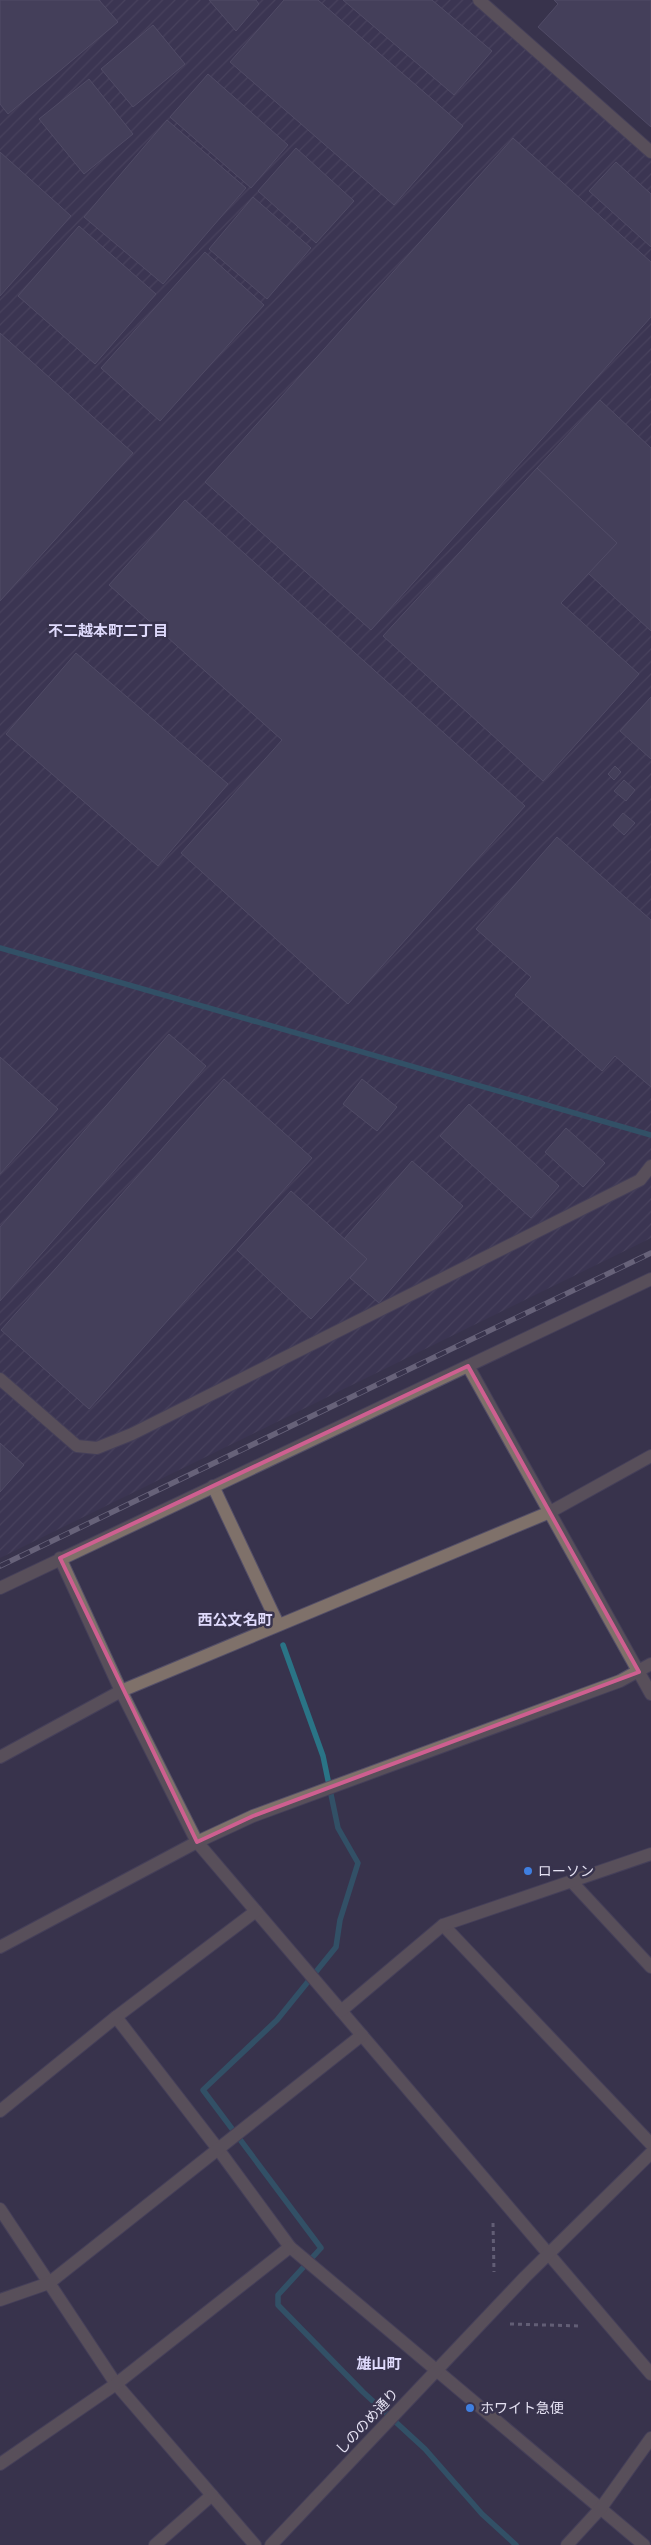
<svg xmlns="http://www.w3.org/2000/svg" width="651" height="2545" font-family="'Roboto Serif','Noto Sans JP',serif">
	<style>
		.industrial { fill: url(#industrial-furrows) }
		.lines { fill: none; stroke-linecap: round; stroke-linejoin: round }
		.stream { stroke: #2a7486; stroke-width: 5.5 }
		.building { fill: #534e6a; stroke: #6d6885 }
		.minor-casing { stroke: #544f68; stroke-width: 14 }
		.path { stroke: #9692a7; stroke-width: 3; stroke-dasharray: 4 4; stroke-linecap: butt }
		.minor { stroke: #7f716a; stroke-width: 12 }
		.rail-casing { stroke: #9f9cb0; stroke-width: 5.5 }
		.rail { stroke: #38334d; stroke-width: 4; stroke-dasharray: 11; stroke-linecap: butt }
		.marked { fill: none; stroke: #ce5f90; stroke-width: 4; stroke-linejoin: round }
		.shop-dot { fill: #3f7fe0; stroke: #38334d; stroke-width: 2 }
		.labels { text-anchor: middle; dominant-baseline: central; stroke-width: 5; stroke-linejoin: round; paint-order: stroke }
		.poi-label { font-size: 14px; fill: #e5e2f3; stroke: #38334d; text-anchor: start }
		.street-label { font-size: 14px; fill: #e5e2f3; stroke: #38334d }
		.neighbourhood-label { font-size: 15px; font-weight: bold; fill: #dfdafc; stroke: #38334d }
	</style>
	<defs>
		<pattern id="industrial-furrows" width="10" height="10" patternUnits="userSpaceOnUse" patternTransform="scale(1.25)"><rect width="10" height="10" fill="#3f3859"/><path d="M-1 1l2-2M0 10L10 0M9 11l2-2" fill="none" stroke="#5b5471"/></pattern>
	</defs>
	<rect width="100%" height="100%" fill="#38334d"/>
	<path class="industrial" d="M0 0H470L651 154V1238L0 1558Z"/>
	<g class="lines">
		<g class="stream">
			<path d="M0 948 651 1135"/>
			<path d="M283 1645 323 1756 338 1828 358 1863 340 1920 336 1947 277 2020 203 2090 321 2248 278 2295V2305L363 2392 425 2449 482 2514 516 2545"/>
		</g>
	</g>
	<g class="building">
		<path d="M0 0H99L118 22 8 114 0 104Z"/>
		<path d="M209 0H256L259 4 236 31Z"/>
		<path d="M284 0H318L463 126 394 205 230 62Z"/>
		<path d="M343 0H432L492 51 454 95Z"/>
		<path d="M554 0H651V127L538 27 558 4Z"/>
		<path d="M153 25 185 64 133 107 101 69Z"/>
		<path d="M208 74 288 145 251 188 170 117Z"/>
		<path d="M89 79 133 134 84 174 39 119Z"/>
		<path d="M167 120 246 188 163 284 84 217Z"/>
		<path d="M513 138 651 262V317L371 630 205 482Z"/>
		<path d="M296 148 354 201 316 243 258 191Z"/>
		<path d="M0 152 71 216 0 296Z"/>
		<path d="M616 162 651 194V247L589 191Z"/>
		<path d="M253 197 311 248 267 299 209 249Z"/>
		<path d="M79 226 156 294 95 364 18 296Z"/>
		<path d="M205 252 264 305 160 421 101 368Z"/>
		<path d="M0 333 133 453 0 601Z"/>
		<path d="M600 400 651 448V631L588 573 617 543 537 468Z"/>
		<path d="M537 468 617 543 561 603 639 674 543 781 383 636Z"/>
		<path d="M185 500 525 806 348 1004 181 853 282 740 109 585Z"/>
		<path d="M76 653 228 784 158 866 6 734Z"/>
		<path d="M651 697V759L620 731Z"/>
		<path d="M615 766 621 772 614 780 608 774Z"/>
		<path d="M624 780 635 790 626 801 614 791Z"/>
		<path d="M623 813 635 823 624 835 613 825Z"/>
		<path d="M557 837 651 920V1087L615 1056 602 1071 515 995 531 977 476 929Z"/>
		<path d="M169 1034 206 1066 0 1301V1227Z"/>
		<path d="M0 1057 58 1109 0 1174Z"/>
		<path d="M224 1079 312 1158 89 1409 1 1330Z"/>
		<path d="M362 1079 397 1107 377 1131 343 1104Z"/>
		<path d="M469 1104 559 1186 531 1218 440 1136Z"/>
		<path d="M566 1128 605 1163 583 1187 545 1152Z"/>
		<path d="M412 1161 463 1206 379 1303 350 1278 367 1259 344 1239Z"/>
		<path d="M291 1191 367 1259 311 1319 237 1250Z"/>
		<path d="M0 1443 24 1465 0 1492Z"/>
	</g>
	<g class="lines">
		<g class="minor-casing">
			<g id="minor">
				<path d="M479 0 651 152"/>
				<path d="M468 1366 651 1694"/>
				<path d="M0 1379 77 1446 97 1448 132 1434 640 1180 651 1166"/>
				<path d="M213 1486 278 1624"/>
				<path d="M60 1558 121 1691 197 1842 651 2374"/>
				<path d="M0 1588 651 1279"/>
				<path d="M0 1757 121 1691 550 1512 651 1456"/>
				<path d="M572 1882 651 1967"/>
				<path d="M443 1925 651 2144"/>
				<path d="M0 1947 197 1842 253 1816 620 1681 651 1664"/>
				<path d="M341 2011 443 1925 651 1854"/>
				<path d="M116 2017 218 2149 290 2247 644 2545"/>
				<path d="M0 2111 116 2017 256 1911"/>
				<path d="M0 2209 116 2384 255 2545"/>
				<path d="M0 2300 49 2283 362 2035"/>
				<path d="M0 2464 116 2384 290 2247"/>
				<path d="M155 2545 212 2495"/>
				<path d="M271 2545 525 2277 651 2153"/>
				<path d="M567 2545 601 2508 651 2438"/>
			</g>
		</g>
		<g class="path">
			<path d="M493 2223 494 2272"/>
			<path d="M510 2324 582 2326"/>
		</g>
		<use href="#minor" class="minor"/>
		<g class="rail-casing">
			<path id="rail" d="M0 1566 651 1253"/>
		</g>
		<use href="#rail" class="rail"/>
	</g>
	<path d="M0 0H651V2545H0ZM468 1366 639 1672 253 1816 197 1842 60 1558Z" fill="#38334d" fill-opacity=".55" fill-rule="evenodd"/>
	<path class="marked" d="M468 1366 639 1672 253 1816 197 1842 60 1558Z"/>
	<g class="shop-dot">
		<circle cx="528" cy="1871" r="5"/>
		<circle cx="470" cy="2408" r="5"/>
	</g>
	<g class="labels">
		<g class="poi-label">
			<text x="538" y="1871">ローソン</text>
			<text x="480" y="2408">ホワイト急便</text>
		</g>
		<g class="street-label">
			<text transform="translate(367 2421) rotate(-47)">しののめ通り</text>
		</g>
		<g class="neighbourhood-label">
			<text x="108" y="631">不二越本町二丁目</text>
			<text x="235" y="1620">西公文名町</text>
			<text x="379" y="2364">雄山町</text>
		</g>
	</g>
</svg>
